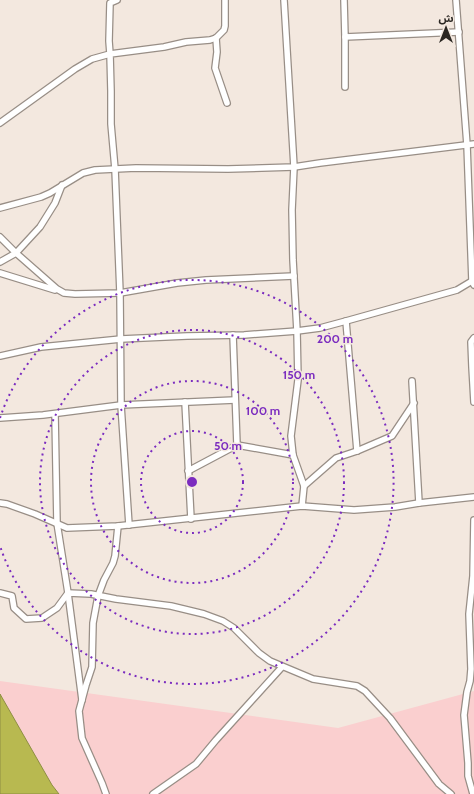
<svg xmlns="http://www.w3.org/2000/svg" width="474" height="794" font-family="Cabin,'Noto Sans Arabic',sans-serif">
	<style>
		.green { fill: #facfcf }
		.water { fill: #b8b950; stroke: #8e8d42 }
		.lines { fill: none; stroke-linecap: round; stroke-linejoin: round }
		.street-casing { stroke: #988e86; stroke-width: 8 }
		.street { stroke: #fff; stroke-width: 5.5 }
		.ring { fill: none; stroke: #7b2cbf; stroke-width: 2; stroke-dasharray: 2 4 }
		.centre { fill: #7b2cbf; stroke: #f3e8df; stroke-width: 2 }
		.ring-label { font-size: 12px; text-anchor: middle; font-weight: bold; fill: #7b2cbf; stroke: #f3e8df; stroke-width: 3; stroke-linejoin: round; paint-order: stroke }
	</style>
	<rect width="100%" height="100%" fill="#f3e8df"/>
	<path class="green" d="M0 681 338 728 474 691V794H59L52 785 0 694Z"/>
	<path class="water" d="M0 694 52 785 59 794H0Z"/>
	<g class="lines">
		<g class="street-casing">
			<g id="street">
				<path d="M284 0 294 167 292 210 293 260 297 331 298 380 291 436 293 455 304 486 302 506"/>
				<path d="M344 0 345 37 459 32"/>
				<path d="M456 0 467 145 472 281 474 285"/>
				<path d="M345 37V87"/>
				<path d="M216 38 217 52 215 68 227 103"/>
				<path d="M0 123 75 69 92 59 110 54 109 41 110 3 117 0"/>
				<path d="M0 208 41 197 50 193 83 173 95 170 136 168 228 169 294 167 320 163 474 144"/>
				<path d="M0 237 16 253 57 289 64 293 75 294 120 293 177 283 206 280 294 276"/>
				<path d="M0 262 16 253 40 227 55 203 62 185"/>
				<path d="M0 273 55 290"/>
				<path d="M346 321 357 451"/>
				<path d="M233 335 237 445"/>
				<path d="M474 338 471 342 472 367 474 402"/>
				<path d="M0 356 41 347 121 339 187 336 244 335 297 331 320 328 346 321 457 290 472 281"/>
				<path d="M412 381 419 503"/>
				<path d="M185 402 191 519"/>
				<path d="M55 414 57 523 68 593 82 700"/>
				<path d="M0 418 43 415 121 405 235 400"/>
				<path d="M188 471 237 445 293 455"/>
				<path d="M304 486 336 458 357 451 392 436 414 403"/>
				<path d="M0 503 7 504 35 514 67 528 118 526 302 506 354 510 395 507 419 503 474 497"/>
				<path d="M129 525 121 405 120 293 115 169 111 124V91L110 54 164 47 186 42 210 40 216 38 224 30 225 26V0"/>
				<path d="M0 593 12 596 14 608 26 619 42 618 57 608 68 593 91 594 116 599 171 606 204 614 223 621 234 628 259 653 270 661 313 679 357 686 365 691 390 718 439 784 451 794"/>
				<path d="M106 794 102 783 82 738 79 711 86 685 92 667 93 623 98 596 104 580 113 563 115 556 118 526"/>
				<path d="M153 794 196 764 216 740 282 667"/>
				<path d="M473 794 468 776V763L464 715 467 692 470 681 471 669 469 614 473 576 474 520"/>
			</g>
		</g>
		<use href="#street" class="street"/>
	</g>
	<g class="ring">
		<circle cx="192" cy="482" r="51"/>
		<circle cx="192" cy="482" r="101"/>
		<circle cx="192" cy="482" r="152"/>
		<path d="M0 418A202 202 0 1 1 0 546"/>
	</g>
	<circle cx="192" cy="482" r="6" class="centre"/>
	<g class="ring-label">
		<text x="335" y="343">200 m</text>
		<text x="299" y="379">150 m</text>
		<text x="263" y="415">100 m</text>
		<text x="228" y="450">50 m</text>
	</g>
	<g transform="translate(446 28)" stroke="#f3e8df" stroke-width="3" paint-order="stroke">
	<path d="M0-3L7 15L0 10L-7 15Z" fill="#2b2723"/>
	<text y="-6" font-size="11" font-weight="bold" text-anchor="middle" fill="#2b2723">ش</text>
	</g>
</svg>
